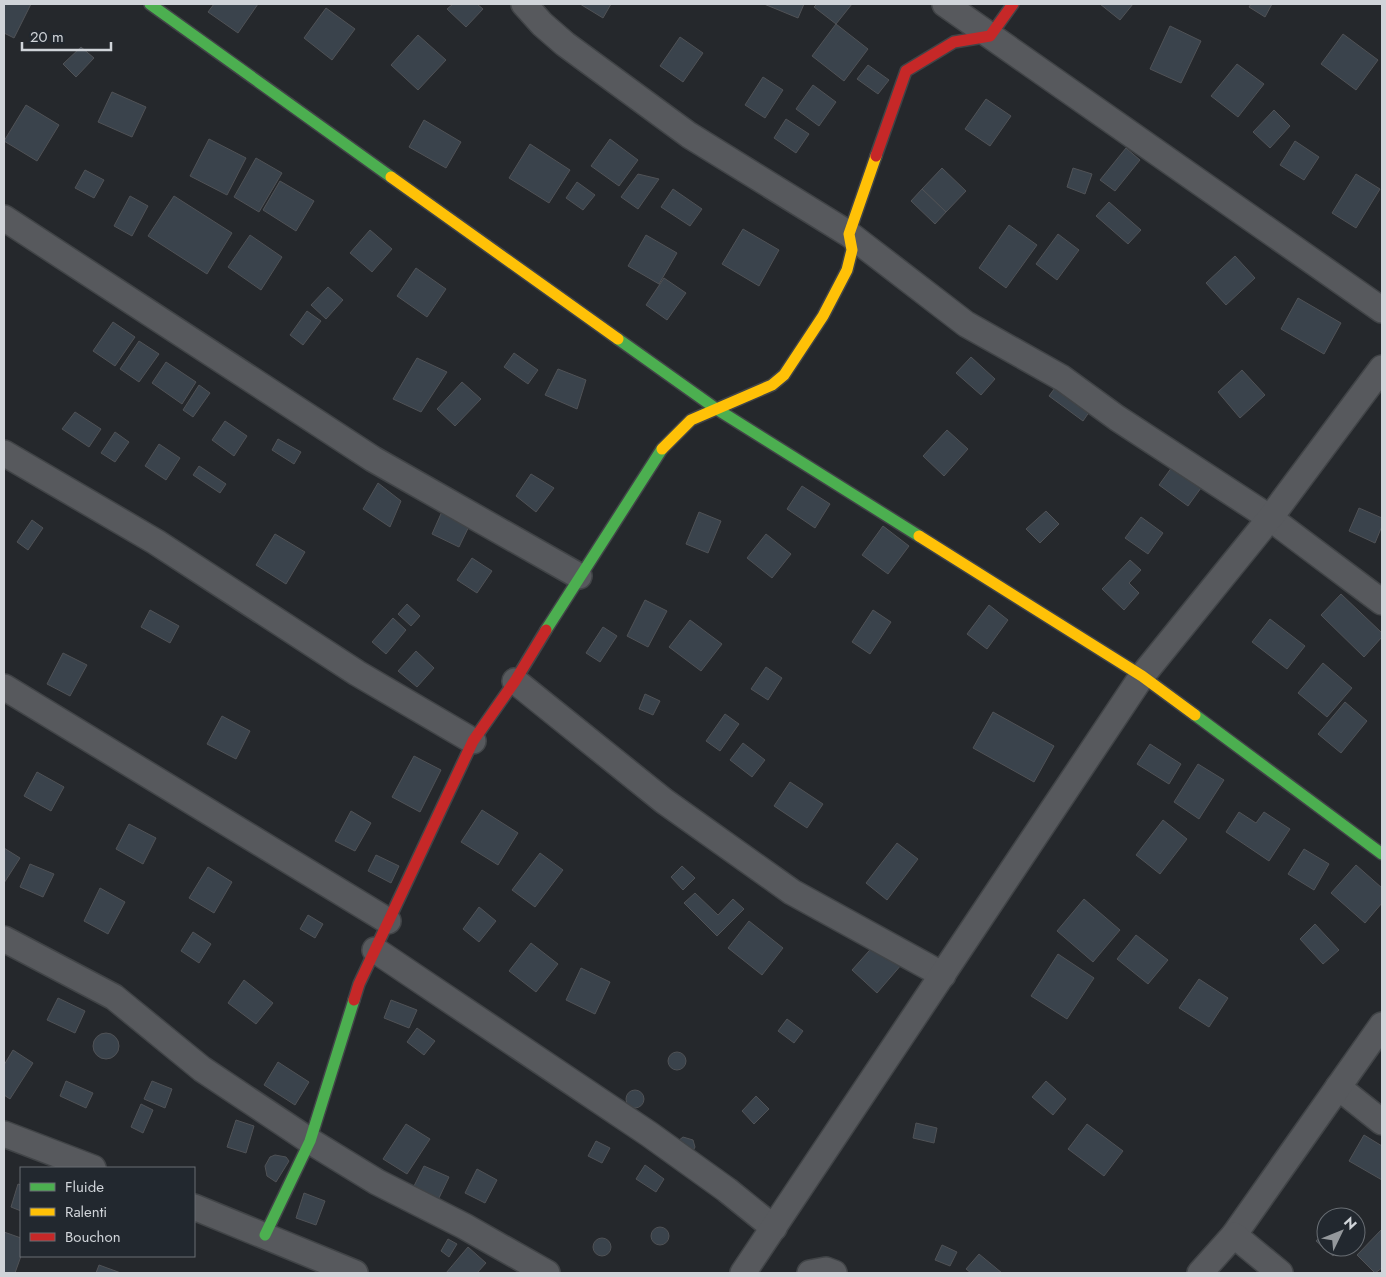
<svg xmlns="http://www.w3.org/2000/svg" width="1386" height="1277" font-family="Jost,sans-serif">
	<style>
		.building { fill: #3a434c; stroke: #505256 }
		.lines { fill: none; stroke-linecap: round; stroke-linejoin: round }
		.street-casing { stroke: #414447; stroke-width: 28 }
		.fast-casing { stroke: #414447; stroke-width: 14 }
		.slow-casing { stroke: #414447; stroke-width: 14 }
		.jam-casing { stroke: #414447; stroke-width: 14 }
		.street { stroke: #57595d; stroke-width: 25 }
		.fast { stroke: #4caf50; stroke-width: 11 }
		.slow { stroke: #ffc107; stroke-width: 11 }
		.jam { stroke: #c62828; stroke-width: 11 }
	</style>
	<rect width="100%" height="100%" fill="#25282c"/>
	<g class="building">
		<path d="M4 4H31L14 38 4 33Z"/>
		<path d="M214 4H258L238 33 208 12Z"/>
		<path d="M453 4H477L483 9 466 27 447 9Z"/>
		<path d="M580 4H611L603 18Z"/>
		<path d="M764 4H804L798 18Z"/>
		<path d="M817 4H852L836 24 814 7Z"/>
		<path d="M1100 4H1133L1120 20Z"/>
		<path d="M1251 4H1272L1265 17 1249 7Z"/>
		<path d="M326 8 355 29 332 60 304 38Z"/>
		<path d="M836 24 868 49 844 81 812 56Z"/>
		<path d="M1170 26 1201 41 1181 83 1150 69Z"/>
		<path d="M1343 34 1378 60 1356 90 1321 64Z"/>
		<path d="M418 35 446 60 418 90 391 65Z"/>
		<path d="M680 37 703 53 683 82 660 66Z"/>
		<path d="M81 47 94 58 76 77 63 64Z"/>
		<path d="M1237 64 1264 84 1238 117 1211 96Z"/>
		<path d="M868 65 889 80 878 94 857 79Z"/>
		<path d="M763 77 783 90 765 118 745 105Z"/>
		<path d="M813 85 836 102 819 126 796 109Z"/>
		<path d="M112 92 146 107 132 137 98 122Z"/>
		<path d="M986 99 1011 116 990 146 965 129Z"/>
		<path d="M26 105 59 125 37 161 4 141Z"/>
		<path d="M1274 110 1290 126 1270 148 1253 132Z"/>
		<path d="M786 119 809 134 796 153 774 138Z"/>
		<path d="M424 120 461 142 446 168 409 147Z"/>
		<path d="M209 139 246 158 227 195 190 176Z"/>
		<path d="M610 139 638 160 619 186 591 166Z"/>
		<path d="M1295 141 1319 157 1304 180 1280 165Z"/>
		<path d="M530 144 570 170 549 203 509 178Z"/>
		<path d="M1126 148 1140 160 1115 191 1100 180Z"/>
		<path d="M256 158 282 173 259 212 234 197Z"/>
		<path d="M942 168 966 191 946 212 922 189Z"/>
		<path d="M1073 168 1092 174 1085 194 1067 187Z"/>
		<path d="M85 170 104 180 94 198 75 188Z"/>
		<path d="M638 174 659 179 638 209 621 197Z"/>
		<path d="M1356 174 1380 189 1356 228 1332 213Z"/>
		<path d="M280 181 314 201 296 231 263 210Z"/>
		<path d="M577 182 595 195 583 210 566 198Z"/>
		<path d="M673 189 702 209 690 226 661 207Z"/>
		<path d="M922 189 946 212 935 224 911 201Z"/>
		<path d="M130 196 148 206 132 236 114 226Z"/>
		<path d="M174 196 232 233 207 274 148 236Z"/>
		<path d="M1109 202 1141 230 1128 244 1096 216Z"/>
		<path d="M1009 225 1037 245 1006 288 979 268Z"/>
		<path d="M743 229 779 250 759 286 722 264Z"/>
		<path d="M370 230 392 249 372 272 350 253Z"/>
		<path d="M1058 234 1079 250 1057 280 1036 264Z"/>
		<path d="M250 235 282 257 261 290 228 267Z"/>
		<path d="M646 235 677 253 659 284 628 266Z"/>
		<path d="M1235 256 1255 278 1226 305 1206 283Z"/>
		<path d="M416 268 446 289 427 317 397 296Z"/>
		<path d="M664 278 686 293 667 320 646 305Z"/>
		<path d="M328 287 343 300 326 319 311 305Z"/>
		<path d="M1298 298 1341 323 1324 354 1281 329Z"/>
		<path d="M307 311 321 321 303 345 290 335Z"/>
		<path d="M113 322 135 337 115 366 93 351Z"/>
		<path d="M139 341 159 354 139 382 120 369Z"/>
		<path d="M514 353 538 370 528 384 504 367Z"/>
		<path d="M971 357 995 379 981 395 956 373Z"/>
		<path d="M417 358 447 372 421 412 393 399Z"/>
		<path d="M166 362 196 382 182 404 152 383Z"/>
		<path d="M558 369 586 380 577 409 545 395Z"/>
		<path d="M1242 370 1265 395 1240 418 1218 392Z"/>
		<path d="M1060 381 1094 405 1083 421 1049 396Z"/>
		<path d="M462 382 481 399 455 426 437 409Z"/>
		<path d="M199 385 210 393 193 417 183 410Z"/>
		<path d="M75 412 101 429 89 447 62 429Z"/>
		<path d="M225 421 247 436 234 456 212 440Z"/>
		<path d="M947 430 968 449 944 476 923 456Z"/>
		<path d="M115 432 129 442 115 462 101 453Z"/>
		<path d="M278 439 301 452 294 464 272 450Z"/>
		<path d="M159 444 180 458 166 480 145 466Z"/>
		<path d="M199 466 226 484 220 493 193 475Z"/>
		<path d="M1172 467 1201 488 1188 506 1159 485Z"/>
		<path d="M531 474 554 488 536 512 516 496Z"/>
		<path d="M378 483 401 501 390 527 363 509Z"/>
		<path d="M802 486 830 504 815 528 787 509Z"/>
		<path d="M444 507 472 520 459 547 432 534Z"/>
		<path d="M1359 508 1382 518V526L1375 543 1349 531Z"/>
		<path d="M1046 511 1059 524 1040 543 1026 529Z"/>
		<path d="M699 512 721 521 708 553 686 544Z"/>
		<path d="M1141 517 1163 533 1148 554 1125 538Z"/>
		<path d="M32 520 43 528 28 550 17 542Z"/>
		<path d="M883 526 909 546 888 574 862 555Z"/>
		<path d="M275 534 305 552 286 584 256 565Z"/>
		<path d="M766 534 791 554 772 578 747 558Z"/>
		<path d="M472 558 492 571 477 593 457 580Z"/>
		<path d="M1130 560 1141 570 1129 583 1139 593 1124 610 1102 589Z"/>
		<path d="M1341 594 1382 633V637L1364 657 1321 615Z"/>
		<path d="M645 600 667 611 648 647 627 636Z"/>
		<path d="M407 604 420 616 411 626 398 614Z"/>
		<path d="M989 605 1008 620 987 649 967 634Z"/>
		<path d="M150 610 179 626 170 643 141 627Z"/>
		<path d="M873 610 891 622 870 654 852 642Z"/>
		<path d="M393 618 406 630 386 654 372 642Z"/>
		<path d="M1270 619 1305 646 1287 669 1252 642Z"/>
		<path d="M690 620 722 644 701 671 669 647Z"/>
		<path d="M603 627 617 636 600 662 586 653Z"/>
		<path d="M416 651 434 668 417 687 398 671Z"/>
		<path d="M63 653 87 665 70 696 47 684Z"/>
		<path d="M1323 663 1352 688 1327 717 1298 693Z"/>
		<path d="M766 667 782 678 768 700 751 689Z"/>
		<path d="M645 694 660 701 653 715 639 709Z"/>
		<path d="M1345 702 1367 721 1341 753 1318 734Z"/>
		<path d="M993 712 1054 746 1034 782 973 748Z"/>
		<path d="M725 714 739 724 720 751 706 741Z"/>
		<path d="M222 716 250 731 236 759 207 744Z"/>
		<path d="M743 743 765 760 752 777 730 760Z"/>
		<path d="M1150 744 1181 764 1169 784 1137 764Z"/>
		<path d="M414 756 441 770 420 812 392 797Z"/>
		<path d="M1198 764 1224 780 1199 819 1174 802Z"/>
		<path d="M37 772 64 787 51 811 24 796Z"/>
		<path d="M790 782 823 804 807 828 774 806Z"/>
		<path d="M482 810 518 833 498 865 461 842Z"/>
		<path d="M351 811 371 823 355 851 335 841Z"/>
		<path d="M1239 812 1256 823 1264 812 1290 829 1269 861 1226 832Z"/>
		<path d="M1163 820 1187 839 1160 874 1136 855Z"/>
		<path d="M129 824 156 838 143 864 116 849Z"/>
		<path d="M897 843 918 859 887 900 866 883Z"/>
		<path d="M4 848 20 858 4 883Z"/>
		<path d="M1304 849 1329 864 1314 890 1288 874Z"/>
		<path d="M540 853 563 870 535 907 512 890Z"/>
		<path d="M376 855 399 866 391 883 368 871Z"/>
		<path d="M30 864 54 874 43 897 20 887Z"/>
		<path d="M1356 865 1382 888V903L1365 923 1331 893Z"/>
		<path d="M682 866 695 878 683 890 671 877Z"/>
		<path d="M208 867 232 882 214 913 189 898Z"/>
		<path d="M100 888 125 902 108 934 84 921Z"/>
		<path d="M695 893 718 915 733 899 744 909 717 936 684 903Z"/>
		<path d="M1084 899 1120 930 1093 962 1057 931Z"/>
		<path d="M479 907 496 921 479 942 463 929Z"/>
		<path d="M308 915 323 924 315 938 300 929Z"/>
		<path d="M749 921 783 948 762 975 728 948Z"/>
		<path d="M1315 924 1339 950 1323 964 1300 939Z"/>
		<path d="M193 932 211 944 199 963 181 951Z"/>
		<path d="M1136 935 1168 960 1148 984 1117 959Z"/>
		<path d="M877 942 902 964 877 993 852 970Z"/>
		<path d="M531 943 558 964 536 992 509 971Z"/>
		<path d="M1058 954 1094 978 1067 1019 1031 996Z"/>
		<path d="M581 968 610 982 595 1014 566 1000Z"/>
		<path d="M1199 979 1228 998 1209 1027 1179 1008Z"/>
		<path d="M244 980 273 1003 256 1024 228 1003Z"/>
		<path d="M58 998 85 1011 75 1033 47 1020Z"/>
		<path d="M391 1000 417 1010 409 1028 384 1018Z"/>
		<path d="M787 1019 803 1031 794 1043 778 1031Z"/>
		<path d="M417 1028 435 1041 424 1055 407 1042Z"/>
		<circle cx="106" cy="1046" r="13"/>
		<path d="M13 1050 33 1063 10 1099 4 1095V1065Z"/>
		<circle cx="677" cy="1061" r="9"/>
		<path d="M278 1062 309 1082 295 1105 264 1085Z"/>
		<path d="M66 1081 93 1093 86 1108 60 1096Z"/>
		<path d="M152 1081 172 1089 165 1108 144 1099Z"/>
		<path d="M1046 1081 1066 1099 1053 1115 1032 1097Z"/>
		<circle cx="635" cy="1099" r="9"/>
		<path d="M756 1096 769 1109 754 1124 742 1111Z"/>
		<path d="M141 1104 153 1110 143 1133 131 1127Z"/>
		<path d="M236 1120 254 1126 246 1153 227 1147Z"/>
		<path d="M916 1123 937 1128 934 1143 913 1138Z"/>
		<path d="M406 1124 430 1139 407 1174 383 1159Z"/>
		<path d="M1087 1124 1123 1151 1104 1176 1068 1149Z"/>
		<path d="M1364 1135 1382 1146V1180L1349 1161Z"/>
		<path d="M683 1137 693 1140 695 1147 692 1153 678 1141Z"/>
		<path d="M596 1141 610 1148 602 1163 588 1156Z"/>
		<path d="M275 1155 286 1157 289 1161 276 1182 267 1176 265 1166 270 1157Z"/>
		<path d="M645 1165 664 1179 656 1192 636 1179Z"/>
		<path d="M424 1166 449 1177 438 1200 413 1188Z"/>
		<path d="M477 1169 497 1180 485 1203 465 1193Z"/>
		<path d="M18 1184 21 1185V1211L11 1207Z"/>
		<path d="M304 1193 325 1201 316 1225 296 1218Z"/>
		<circle cx="660" cy="1236" r="9"/>
		<path d="M1326 1230V1247H1341L1333 1256 1316 1241Z"/>
		<path d="M1381 1230 1382 1268 1375 1273 1357 1255Z"/>
		<path d="M4 1232 21 1238V1256L15 1273H4Z"/>
		<circle cx="602" cy="1247" r="9"/>
		<path d="M448 1239 457 1244 449 1257 441 1251Z"/>
		<path d="M942 1245 957 1252 950 1266 935 1260Z"/>
		<path d="M468 1247 486 1263 477 1273H446Z"/>
		<path d="M979 1254 1002 1273H971L966 1269Z"/>
		<path d="M99 1265 121 1273H96Z"/>
	</g>
	<g class="lines">
		<g class="street-casing">
			<g id="street">
				<path d="M524 4 542 24 565 44 689 135 849 234 966 324 1062 378 1117 418 1270 518 1382 602"/>
				<path d="M945 4 1382 310"/>
				<path d="M4 218 373 459 579 576"/>
				<path d="M4 453 156 542 357 673 473 741"/>
				<path d="M515 681 664 801 792 892 943 975"/>
				<path d="M4 687 388 921"/>
				<path d="M4 939 114 997 202 1069 310 1141 377 1182 464 1226 547 1273"/>
				<path d="M375 950 649 1134 727 1190 774 1228"/>
				<path d="M1338 1087 1382 1122"/>
				<path d="M4 1134 93 1168"/>
				<path d="M194 1207 355 1273"/>
				<path d="M1234 1235 1382 1025"/>
				<path d="M743 1273 1142 676 1270 518 1382 368"/>
				<path d="M810 1273 826 1270 834 1273"/>
				<path d="M1200 1273 1234 1235 1280 1273"/>
			</g>
		</g>
		<g class="fast-casing">
			<g id="fast">
				<path d="M150 4 391 177"/>
				<path d="M618 339 715 408 919 536"/>
				<path d="M546 630 662 449"/>
				<path d="M1195 715 1382 854"/>
				<path d="M265 1235 310 1141 354 1000"/>
			</g>
		</g>
		<g class="slow-casing">
			<g id="slow">
				<path d="M391 177 618 339"/>
				<path d="M662 449 691 420 772 385 784 375 823 316 847 270 852 250 849 234 876 156"/>
				<path d="M919 536 1142 676 1195 715"/>
			</g>
		</g>
		<g class="jam-casing">
			<g id="jam">
				<path d="M876 156 906 71 954 42 990 36 1013 4"/>
				<path d="M354 1000 359 984 473 741 515 681 546 630"/>
			</g>
		</g>
		<use href="#street" class="street"/>
		<use href="#fast" class="fast"/>
		<use href="#slow" class="slow"/>
		<use href="#jam" class="jam"/>
	</g>
	<rect width="1386" height="1277" fill="none" stroke="#d0d4d9" stroke-width="10"/>
	<rect x="20" y="1167" width="175" height="90" fill="#22282f" stroke="#686d73"/>
	<rect x="30" y="1183" width="25" height="8" fill="#4caf50" stroke="#686d73"/>
	<text x="65" y="1192" font-size="15" fill="#d0d4d9">Fluide</text>
	<rect x="30" y="1208" width="25" height="8" fill="#ffc107" stroke="#686d73"/>
	<text x="65" y="1217" font-size="15" fill="#d0d4d9">Ralenti</text>
	<rect x="30" y="1233" width="25" height="8" fill="#c62828" stroke="#686d73"/>
	<text x="65" y="1242" font-size="15" fill="#d0d4d9">Bouchon</text>
	<g transform="translate(1341 1232) rotate(47)"><circle r="24" fill="#22282f" stroke="#686d73"/>
	<path d="M0-4L9 19L0 12L-9 19Z" fill="#94989c"/>
	<text y="-8" font-size="14" font-weight="bold" text-anchor="middle" fill="#d0d4d9">N</text>
	</g>
	<path d="M22 42v8h89v-8" fill="none" stroke="#d0d4d9" stroke-width="2.5"/>
	<text x="30" y="42" font-size="15" fill="#d0d4d9" stroke="#22282f" stroke-width="4" paint-order="stroke">20 m</text>
</svg>
